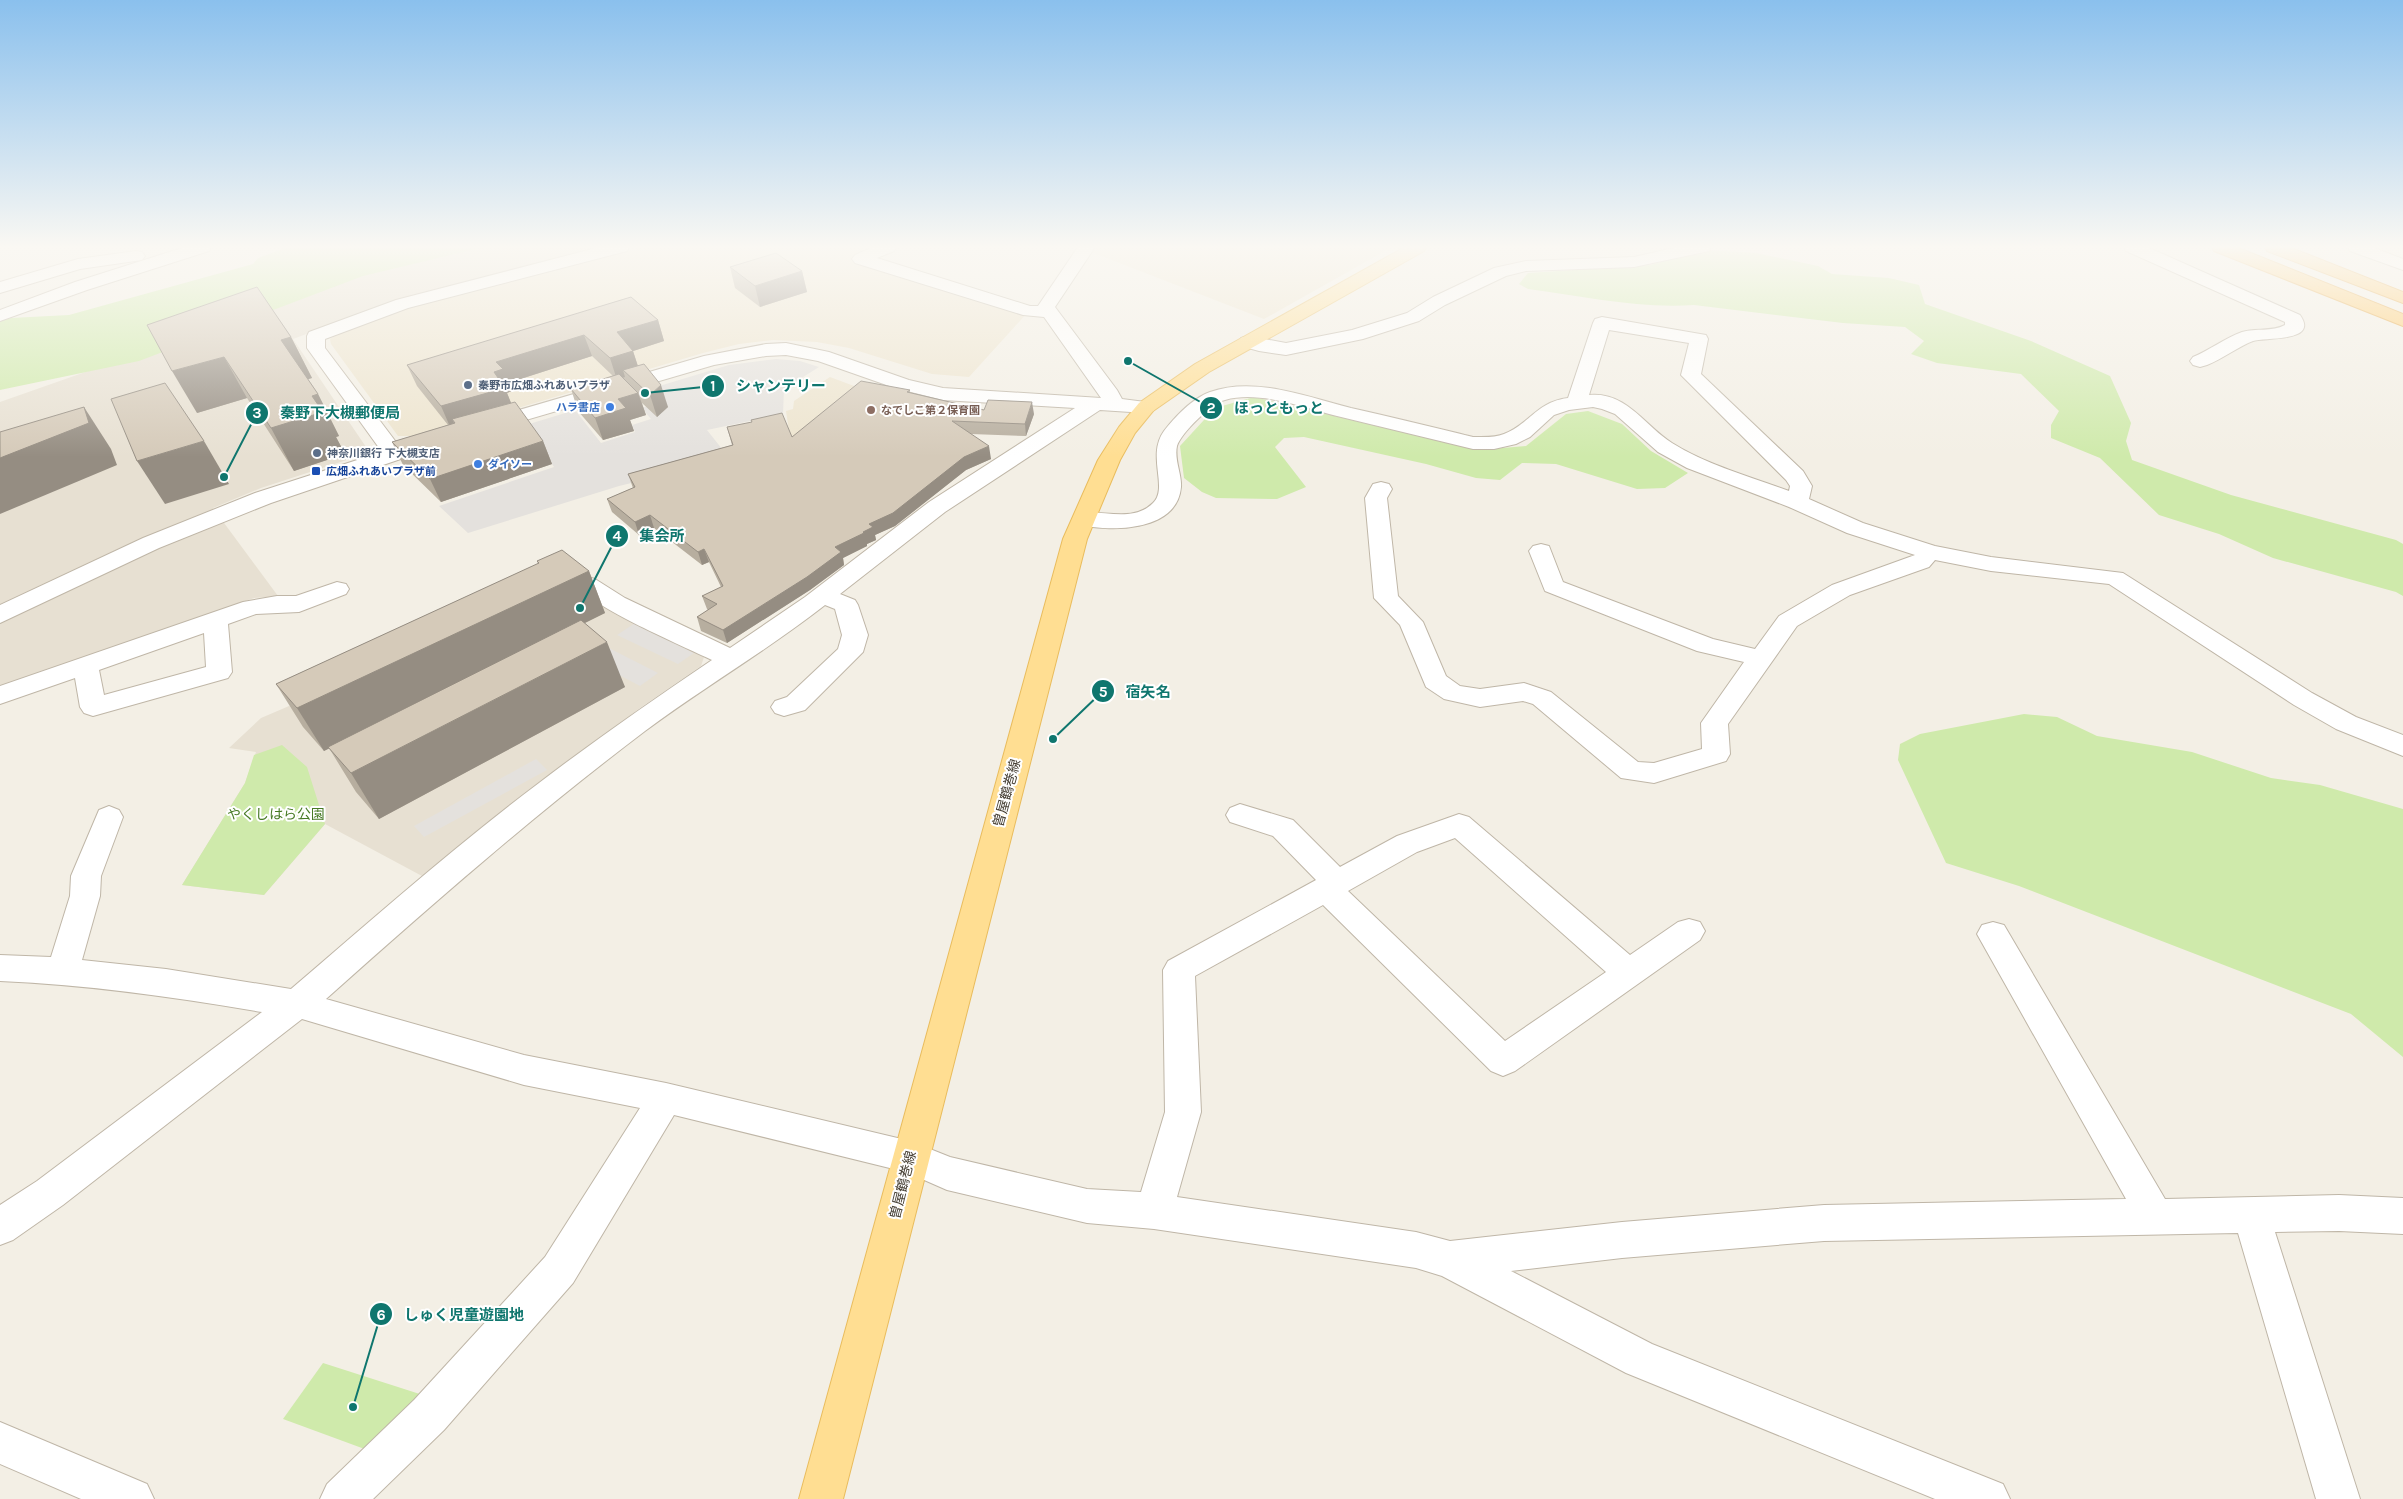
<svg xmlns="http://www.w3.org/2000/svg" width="2403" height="1499" font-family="Karla,'Noto Sans JP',sans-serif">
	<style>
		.residential { fill: #e7e0d2 }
		.education { fill: #ede4ce }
		.green { fill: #cfeaab }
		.parking { fill: #e4e1dd }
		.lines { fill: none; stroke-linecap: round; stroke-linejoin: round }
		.minor-casing { stroke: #bfb6a7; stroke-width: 2 }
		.major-casing { stroke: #e9bc5d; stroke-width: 2 }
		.highway-casing { stroke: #e59e2d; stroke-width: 2 }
		.minor { fill: #fff; fill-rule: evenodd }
		.major { fill: #ffde92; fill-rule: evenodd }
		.highway { fill: #ffc864; fill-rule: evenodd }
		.wall { fill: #b7ae9f }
		.shaded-wall { fill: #958d82 }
		.building { fill: #d5cab9; stroke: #958d82 }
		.service-dot { fill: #5c6f8a; stroke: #fff; stroke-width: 2 }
		.shop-dot { fill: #3f7fe0; stroke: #fff; stroke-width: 2 }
		.education-dot { fill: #8d6e63; stroke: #fff; stroke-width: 2 }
		.transit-dot { fill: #1a4fb4; stroke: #fff; stroke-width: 2 }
		.labels { text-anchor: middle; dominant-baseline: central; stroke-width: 4; stroke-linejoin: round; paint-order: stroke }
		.far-service-label { font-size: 11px; font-weight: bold; fill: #4e5e75; stroke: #fff; text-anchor: start }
		.far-shop-label { font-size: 11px; font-weight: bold; fill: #366cbe; stroke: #fff; text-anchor: end }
		.far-education-label { font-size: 11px; font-weight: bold; fill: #785e54; stroke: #fff; text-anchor: start }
		.far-transit-label { font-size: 11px; font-weight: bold; fill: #164399; stroke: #fff; text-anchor: start }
		.street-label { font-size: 14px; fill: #463f34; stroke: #fff }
		.park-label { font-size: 14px; fill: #477a25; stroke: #fff }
		.leader { fill: none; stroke: #0f766e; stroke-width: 2 }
		.callout-dot { fill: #0f766e; stroke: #fff; stroke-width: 2 }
		.mark-label { font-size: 15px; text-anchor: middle; font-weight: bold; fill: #fff }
		.callout-label { font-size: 15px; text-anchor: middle; font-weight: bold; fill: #0f766e; stroke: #fff; stroke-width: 4; stroke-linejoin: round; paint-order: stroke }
	</style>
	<rect width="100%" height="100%" fill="#f3efe5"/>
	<g class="residential">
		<path d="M467 247H608L400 299 293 339 366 447 356 457 261 488 213 508 278 596 254 598 0 688V402L370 272Z"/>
		<path d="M574 584 609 610 704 657 701 666 640 708 422 876 325 824 264 895 182 885 245 783 256 752 229 748 261 718Z"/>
	</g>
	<g class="education">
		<path d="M641 247H872L852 256 1029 311 969 377 932 374 849 348 817 342 773 340 739 344 703 353 424 436H398L331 344 330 339 340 333 405 308Z"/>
		<path d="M1094 247H1392L1264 319 1091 252Z"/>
		<path d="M830 377 854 386 868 388 791 445 786 411 793 409 794 401Z"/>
	</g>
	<g class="green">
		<path d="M288 247H484L363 276 139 361 0 390V321L11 318 69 315 253 264 258 258Z"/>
		<path d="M1706 250 1756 253 1818 266 1832 274 1889 278 1919 285 1925 304 2031 341 2110 376 2131 423 2126 441 2132 460 2231 495 2396 540 2403 544V596L2396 592 2273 558 2219 534 2159 515 2100 458 2051 438V425L2059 411 2021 374 1937 363 1911 354 1924 341 1905 327 1843 323 1694 305C1639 309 1583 296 1528 289L1519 284 1528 273 1650 265Z"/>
		<path d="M1254 397 1478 450 1526 446 1566 414 1588 411 1622 424 1651 451 1688 473 1665 488 1637 489 1556 464 1522 463 1500 480 1476 478 1426 464 1304 437 1284 438 1275 447 1306 487 1277 499 1216 498 1202 492 1184 478 1180 446 1215 408Z"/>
		<path d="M2024 714 2057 717 2097 736 2192 752 2271 778 2320 785 2403 809V1057L2351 1014 2019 886 1946 863 1898 760 1900 744 1920 734Z"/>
		<path d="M282 745 307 767 325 824 264 895 182 885 245 783 254 755Z"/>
		<path d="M323 1363 426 1396 370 1451 283 1419Z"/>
	</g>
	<g class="parking">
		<path d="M776 359 800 361 819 367 784 389 783 414 707 430 730 459 619 486 468 533 439 506 554 467 526 425 575 410 601 443 635 432 632 425 651 419 642 408 665 400 656 387 729 365Z"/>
		<path d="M635 623 694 653 678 664 617 635Z"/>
		<path d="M601 644 658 673 640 686 583 656Z"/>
		<path d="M536 759 547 770 424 837 414 826Z"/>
	</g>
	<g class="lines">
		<g class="minor-casing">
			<g id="minor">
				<path d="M185 247H211L209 251 87 290 0 321V310L75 282Z"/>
				<path d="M600 247H629L627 251 408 308 325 339V348L399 446 432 436 439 438 442 442 439 446 271 503 159 548 0 623V605L143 538 255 493 382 452 307 348V336L309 332 396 300Z"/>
				<path d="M873 247H896L894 251 877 258 1030 306H1038L1078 247H1095L1055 307 1117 390 1122 399 1153 403 1156 407 1153 411 1146 413 1100 410 945 512 840 594 855 600 858 605 868 635 863 652 805 710 784 716 775 713 771 707 775 701 787 697 838 649 842 635 835 609 825 605C768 650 704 687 645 731 534 815 430 906 326 999L524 1055 666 1083 910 1141 950 1157 1087 1189 1141 1192 1165 1112 1163 970 1168 961 1316 880 1273 836 1230 822 1226 815 1230 808 1240 804 1293 820 1340 867 1397 836 1459 814 1469 817 1630 955 1678 922 1689 919 1700 922 1705 931 1700 940 1515 1071 1503 1076 1491 1071 1323 905 1195 976 1201 1112 1177 1197 1416 1232 1450 1241 1622 1222 1824 1205 2126 1199 1977 934 1982 925 1993 922 2004 925 2165 1199 2339 1195 2403 1198V1234L2339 1231 2275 1232 2360 1499H2316L2238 1233 1824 1241 1622 1258 1511 1271 1652 1344 2003 1484 2010 1499H1935L1626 1373 1442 1276 1416 1268 1154 1229 1087 1223 947 1190 906 1172 674 1115 573 1283 444 1430 373 1499H320L327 1484 414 1400 545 1257 640 1108 524 1085 302 1019 63 1205 13 1240 0 1245V1205L37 1181 262 1012C175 997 89 985 0 981V955L51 957 70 896 71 876 99 810 109 806 119 810 123 817 101 876 100 896 82 960 166 969 291 989C373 919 453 848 539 783 595 740 653 700 712 660 683 646 591 607 575 584L579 579 587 577 595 579 625 598 730 648 805 597 929 502 1075 408 943 400 895 388 818 361 786 355 766 356 714 365 488 431 481 429 478 425 481 421 704 356 766 344 786 343 829 352 909 380 943 388 1101 398 1044 317 1023 315 855 263 852 259 855 255ZM1455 838 1606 972 1505 1041 1348 891 1417 852Z"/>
				<path d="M1678 247H1711L1709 251 1634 267 1526 271 1506 276 1445 305 1419 321 1363 339 1286 355 1259 351 1241 346 1239 342 1241 338 1248 336 1286 343 1352 330 1407 313 1433 297 1494 268 1526 261 1634 257Z"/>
				<path d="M2124 247H2147L2300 315C2320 343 2263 337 2253 341 2237 347 2223 359 2207 365L2200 367 2193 365 2190 361 2193 357C2210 350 2225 338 2242 332 2256 328 2272 332 2285 325V322L2126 251Z"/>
				<path d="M2348 247H2372L2403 259V270L2350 251Z"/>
				<path d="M136 251 142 252 145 256 142 260 80 269 0 293V282L78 259Z"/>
				<path d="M1602 317 1706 335 1708 339 1701 374 1803 471 1812 486 1809 499 1863 523 1935 546 1991 557 2123 573 2312 693 2356 717 2403 735V756L2336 729 2294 705 2109 584 1991 571 1935 560 1929 567 1850 595 1797 626 1728 724 1730 754 1726 761 1654 783 1621 778 1533 704 1523 701 1480 707 1444 699 1426 687 1400 625 1374 598 1365 498 1373 484 1381 482 1389 484 1392 489 1387 498 1398 596 1423 622 1446 676 1460 686 1480 689 1524 683 1551 692 1638 762 1654 763 1702 749 1701 723 1744 662 1697 651 1545 591 1529 551 1533 546 1541 544 1549 546 1563 582 1713 639 1755 649 1779 616 1832 585 1915 555 1847 533 1789 507 1687 468 1658 452 1615 414 1602 409 1593 407 1569 410 1554 415 1530 437 1516 444 1494 449H1473C1428 438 1382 427 1337 416 1303 408 1260 390 1225 400 1212 403 1181 433 1177 446 1174 460 1182 474 1181 487 1177 533 1108 532 1076 524L1073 519 1076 514C1100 508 1132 524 1153 503 1169 488 1146 456 1164 431 1175 417 1193 398 1210 392 1255 376 1307 397 1351 408 1392 417 1432 427 1473 437 1483 437 1495 438 1504 434 1530 424 1536 402 1568 398L1593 323 1595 319ZM1609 330 1689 343 1681 375 1786 480 1790 486 1789 491C1751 477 1707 465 1672 443 1645 426 1626 391 1589 395Z"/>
				<path d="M337 582 346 584 349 589 346 594 299 612 256 614 228 624 232 672 228 678 93 716 84 713 80 707 75 678 0 704V686L243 602 277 596H296ZM204 633 206 667 104 695 99 670Z"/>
				<path d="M0 1422 147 1484 154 1499H81L0 1464Z"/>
			</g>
		</g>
		<g class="major-casing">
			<path id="major" d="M1405 247H1426L1424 251 1209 372 1153 411 1135 433 1120 460 1087 539 843 1499H799L1063 539 1098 460 1119 427 1139 403 1195 364Z"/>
		</g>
		<g class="highway-casing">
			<g id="highway">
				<path d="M2212 247H2236L2403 314V326L2214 251Z"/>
				<path d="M2265 247H2289L2403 292V303L2267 251Z"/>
			</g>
		</g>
		<use href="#minor" class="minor"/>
		<use href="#major" class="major"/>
		<use href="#highway" class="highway"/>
	</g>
	<g class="wall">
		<path d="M730 267 802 271 807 292 760 307 735 288Z"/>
		<path d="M257 287 291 337 312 378 308 379 318 394 339 436 336 437 345 454 294 471 247 398 197 413Z"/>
		<path d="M658 320 664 341 633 351 638 366 668 407 657 417 642 403 646 415 630 420 634 431 603 440 578 411 571 389 613 376 592 356 508 383 512 391 507 393 511 403 543 441 552 464 441 502 403 465 392 442 448 425 417 386 407 365Z"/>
		<path d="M910 390V393L984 410 1034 414 1026 436 971 434 991 459 966 470 895 526 875 535 876 540 867 544V546L843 558 844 565 810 590 727 643 701 631 697 617 708 610 707 609 702 596 721 587 709 562 702 565 654 528 639 535 612 512 607 499 633 488 628 474 732 445 727 427 792 437Z"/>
		<path d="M537 561 589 571 605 613 585 623 625 687 379 819 356 792 329 748 324 751 303 727 276 684 538 564Z"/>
	</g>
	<g class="shaded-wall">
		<path d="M802 271 807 292 760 307 755 286Z"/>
		<path d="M658 320 664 341 624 354 617 332Z"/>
		<path d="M584 335 592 356 508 383 512 391 507 393 514 410 455 423 452 419 456 427 451 429 441 406 494 372 496 362Z"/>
		<path d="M291 337 312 378 302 381 281 340Z"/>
		<path d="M633 351 640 373 623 370 625 377 617 380 610 358Z"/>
		<path d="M224 357 247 398 197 413 172 371Z"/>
		<path d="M661 385 668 407 657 417 650 395Z"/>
		<path d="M638 393 646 415 630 420 634 431 603 440 595 418 618 399Z"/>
		<path d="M318 394 339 436 336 437 345 454 294 471 271 428 312 396Z"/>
		<path d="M1032 402 1034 414 1026 436 1025 424Z"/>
		<path d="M84 407 111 449 117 465 0 514V458Z"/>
		<path d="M204 441 229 484 165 504 137 461Z"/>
		<path d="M543 441 552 464 441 502 430 479Z"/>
		<path d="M989 446 991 459 966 470 895 526 875 535 876 540 867 544V546L843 558 844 565 810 590 727 643 723 630 835 547 863 532 869 524 964 457Z"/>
		<path d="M650 515 654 528 639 535 635 522Z"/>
		<path d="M704 549 709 562 702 565 698 552Z"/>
		<path d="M589 571 605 613 324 751 297 708Z"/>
		<path d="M607 642 625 687 379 819 351 773Z"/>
	</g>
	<g class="building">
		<path d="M776 253 802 271 755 286 730 267Z"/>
		<path d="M257 287 291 337 281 340 318 394 312 396 323 412 271 428 224 357 172 371 147 325Z"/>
		<path d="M631 297 658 320 617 332 633 351 610 358 584 335 496 362 503 369 494 372 505 388 441 406 407 365Z"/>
		<path d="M644 364 661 385 650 395 623 370Z"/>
		<path d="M619 374 638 393 618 399 626 408 595 418 571 389Z"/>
		<path d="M861 381 910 390 907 392 984 410 988 400 1032 402 1025 424 952 421 989 446 964 457 893 513 869 524 873 527 863 532 864 533 835 547 841 552 807 577 723 630 697 617 717 604 702 596 723 586 704 549 698 552 650 515 635 522 607 499 635 487 628 474 733 445 727 427 752 422 751 420 782 413 792 437Z"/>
		<path d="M165 383 204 441 137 461 111 399Z"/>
		<path d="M515 402 543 441 430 479 392 442 455 423 452 419Z"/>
		<path d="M84 407 89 423 0 458V432Z"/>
		<path d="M562 550 589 571 297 708 276 684 539 563 537 561Z"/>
		<path d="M581 620 607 642 351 773 328 747Z"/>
	</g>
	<linearGradient id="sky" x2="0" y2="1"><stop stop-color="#8ac0ed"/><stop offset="0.54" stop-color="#faf8f3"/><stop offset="1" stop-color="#faf8f3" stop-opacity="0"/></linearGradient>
	<rect width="2403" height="457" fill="url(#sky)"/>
	<g class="service-dot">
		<circle cx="468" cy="385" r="5"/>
		<circle cx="317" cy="453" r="5"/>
	</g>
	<g class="shop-dot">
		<circle cx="610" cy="407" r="5"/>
		<circle cx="478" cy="464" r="5"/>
	</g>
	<circle class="education-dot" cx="871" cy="410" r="5"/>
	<rect class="transit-dot" x="311" y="466" width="10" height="10" rx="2.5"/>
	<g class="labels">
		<g class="far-service-label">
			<text x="478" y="385">秦野市広畑ふれあいプラザ</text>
			<text x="327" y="453">神奈川銀行 下大槻支店</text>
		</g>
		<g class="far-shop-label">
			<text x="600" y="407">ハラ書店</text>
			<text x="488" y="464" text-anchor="start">ダイソー</text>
		</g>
		<g class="far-education-label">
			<text x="881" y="410">なでしこ第２保育園</text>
		</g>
		<g class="far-transit-label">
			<text x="326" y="471">広畑ふれあいプラザ前</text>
		</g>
		<g class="street-label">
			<text transform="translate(1007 793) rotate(-75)">曽屋鶴巻線</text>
			<text transform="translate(903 1185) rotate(-76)">曽屋鶴巻線</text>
		</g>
		<g class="park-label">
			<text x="276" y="814">やくしはら公園</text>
		</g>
	</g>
	<path class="leader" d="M645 393L713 386M1128 361L1211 408M224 477L257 413M580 608L617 536M1053 739L1103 691M353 1407L381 1314"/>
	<g class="callout-dot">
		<circle cx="645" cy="393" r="5"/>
		<circle cx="1128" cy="361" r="5"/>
		<circle cx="224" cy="477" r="5"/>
		<circle cx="580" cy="608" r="5"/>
		<circle cx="1053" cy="739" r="5"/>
		<circle cx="353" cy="1407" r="5"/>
		<circle cx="713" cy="386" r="12"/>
		<circle cx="1211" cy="408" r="12"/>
		<circle cx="257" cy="413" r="12"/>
		<circle cx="617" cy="536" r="12"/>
		<circle cx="1103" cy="691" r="12"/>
		<circle cx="381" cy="1314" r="12"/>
	</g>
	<g class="mark-label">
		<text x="713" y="391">1</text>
		<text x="1211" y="413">2</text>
		<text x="257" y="418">3</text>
		<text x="617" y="541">4</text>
		<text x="1103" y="697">5</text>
		<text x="381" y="1320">6</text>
	</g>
	<g class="callout-label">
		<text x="781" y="391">シャンテリー</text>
		<text x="1279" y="413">ほっともっと</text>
		<text x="340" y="418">秦野下大槻郵便局</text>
		<text x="662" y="541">集会所</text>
		<text x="1148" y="697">宿矢名</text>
		<text x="464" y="1320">しゅく児童遊園地</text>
	</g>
</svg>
